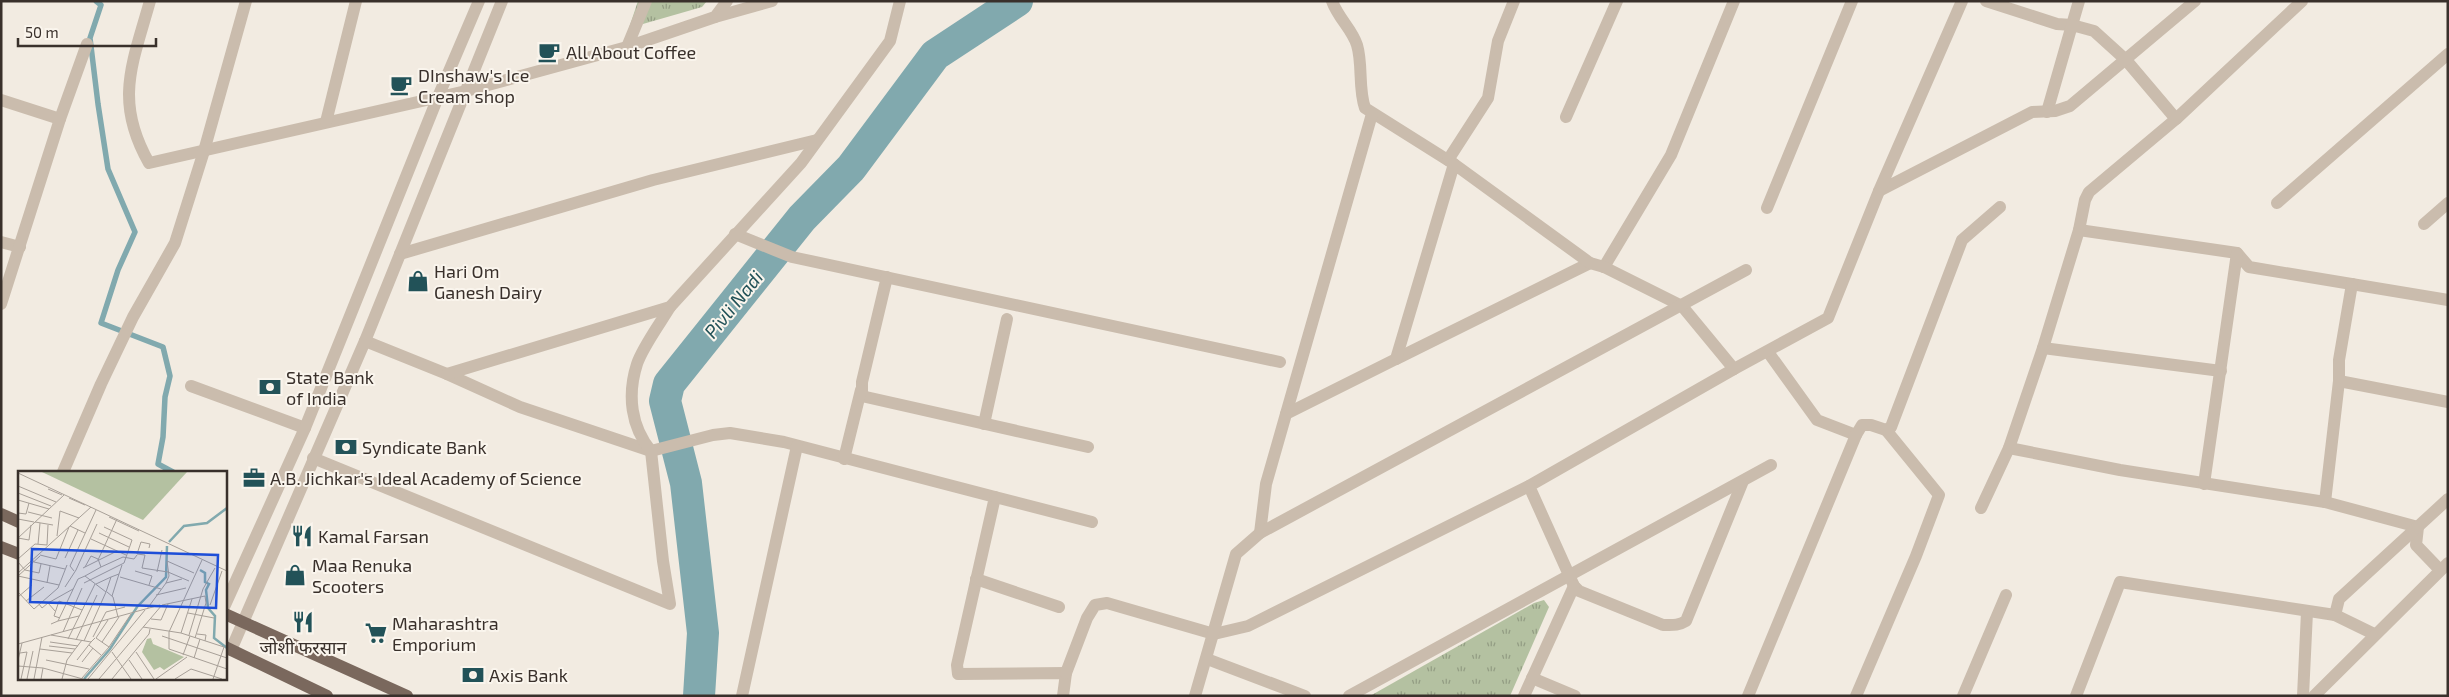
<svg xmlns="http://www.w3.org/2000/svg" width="2449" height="697" font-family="'Exo 2','Noto Sans Devanagari',sans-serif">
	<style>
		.park { fill: url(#park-tufts) }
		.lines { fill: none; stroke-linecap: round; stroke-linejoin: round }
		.stream { stroke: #81a9ae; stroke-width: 5.5 }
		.river { stroke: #81a9ae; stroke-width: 32 }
		.minor { stroke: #cabcad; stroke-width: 12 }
		.major { stroke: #7a685d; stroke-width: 12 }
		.labels { text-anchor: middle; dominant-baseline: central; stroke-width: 4; stroke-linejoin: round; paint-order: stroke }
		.poi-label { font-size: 18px; fill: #39302b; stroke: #faf5ed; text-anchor: start }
		.water-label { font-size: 19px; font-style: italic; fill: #225258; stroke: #faf5ed }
		.inset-river { fill: none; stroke: #81a9ae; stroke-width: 2.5 }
		.inset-road { fill: none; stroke: #a8a098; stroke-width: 1 }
		.view { fill: #1d4ed8; fill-opacity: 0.15; stroke: #1d4ed8; stroke-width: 2.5 }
		.inset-edge { fill: none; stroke: #39302b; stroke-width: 2.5 }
	</style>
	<defs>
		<pattern id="park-tufts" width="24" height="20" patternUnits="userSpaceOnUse" patternTransform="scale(1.25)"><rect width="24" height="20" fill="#b4c1a1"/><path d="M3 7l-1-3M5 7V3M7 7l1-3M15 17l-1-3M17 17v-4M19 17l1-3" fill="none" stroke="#939d83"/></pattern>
	</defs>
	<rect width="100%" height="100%" fill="#f2ebe1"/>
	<g class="park">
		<path d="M638 1H707L702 7 629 28Z"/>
		<path d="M1544 600 1549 607 1510 696H1370L1534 603Z"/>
	</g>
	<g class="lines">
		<path class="stream" d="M96 1 101 5 90 38 98 104 108 169 135 232 118 270 101 323 163 347 170 376 165 397 163 437 158 464 173 472"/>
		<path class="river" d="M699 696 703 633 686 483 665 401 669 384 802 218 851 168 935 55 1017 1"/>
		<g class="minor">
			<path d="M150 1C132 65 114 101 149 163L466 91 627 47 715 17 727 1"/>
			<path d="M1332 1C1338 18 1352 29 1357 45 1363 65 1358 88 1365 108L1454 164"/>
			<path d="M1986 1 2057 24 2072 25 2079 1"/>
			<path d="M715 17 772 1"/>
			<path d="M627 47 646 1"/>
			<path d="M1 100 60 119"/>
			<path d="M2047 112 2072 25 2094 31 2126 60 2176 119"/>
			<path d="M1566 117 1617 1"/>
			<path d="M326 122 356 1"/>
			<path d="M1448 160 1488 98 1498 41 1514 1"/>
			<path d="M1879 191 2032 112 2055 111 2070 106 2195 1"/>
			<path d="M2277 203 2448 54"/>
			<path d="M1767 208 1852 1"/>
			<path d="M2424 224 2448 203"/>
			<path d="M2079 230 2237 253 2249 267 2448 300"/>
			<path d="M735 234 792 257 1280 362"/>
			<path d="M1 242 20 247"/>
			<path d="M400 254 653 180 817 140"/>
			<path d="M1604 267 1671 155 1734 1"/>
			<path d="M887 277 862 382V394L866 397 1088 447"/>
			<path d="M1 304 60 119 87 44"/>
			<path d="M365 341 447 374 520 407 651 451 713 435 730 433 784 442 995 497 957 665 958 674 1066 673 1063 696"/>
			<path d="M2043 348 2221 371"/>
			<path d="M1768 352 1817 420 1856 435"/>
			<path d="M1396 359 1590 263"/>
			<path d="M1734 369 1529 486 1574 586 1579 591 1663 625C1672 625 1678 626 1686 621L1743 481"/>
			<path d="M447 374 670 307 801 163 890 41 900 1"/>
			<path d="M2339 381V360L2352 284"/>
			<path d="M191 386 305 428"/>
			<path d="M1286 414 1372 114"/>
			<path d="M984 424 1007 319"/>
			<path d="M2009 448 2120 470 2325 502 2418 527 2416 545 2440 570"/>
			<path d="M313 458 670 604 663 561 651 451C631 427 627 395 637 364 642 348 661 322 670 307"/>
			<path d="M844 459 861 390"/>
			<path d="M63 472 101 384 133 317 175 243 204 151 246 1"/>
			<path d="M2204 484 2237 253"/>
			<path d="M995 497 1092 522"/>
			<path d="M2325 502 2339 381 2448 402"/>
			<path d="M1981 508 2009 448 2043 348 2079 230 2085 200 2089 192 2176 119 2302 1"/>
			<path d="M1260 533 1266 484 1286 414 1396 359 1454 164 1590 263 1604 267 1682 306 1734 369 1828 318 1879 191 1962 1"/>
			<path d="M976 579 1059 607"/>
			<path d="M225 605 305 428 438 97 479 1"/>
			<path d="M2374 634 2335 615 2339 599 2448 499"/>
			<path d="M231 650 365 341 502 1"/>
			<path d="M1207 659 1305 696"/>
			<path d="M1066 673 1087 618 1095 605 1107 603 1214 634 1248 626 1529 486"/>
			<path d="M1532 678 1575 696"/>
			<path d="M742 696 797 446"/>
			<path d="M1195 696 1236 554 1260 533 1746 270"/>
			<path d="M1349 696 1771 465"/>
			<path d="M1524 696 1574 586"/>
			<path d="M1748 696 1856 435 1862 425H1871L1886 430 1891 427 1962 240 2000 207"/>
			<path d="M1856 696 1916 556 1939 495 1886 430"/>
			<path d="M1963 696 2006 595"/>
			<path d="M2076 696 2120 582 2335 615"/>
			<path d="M2303 696 2307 612"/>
			<path d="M2314 696 2448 563"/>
		</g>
		<g class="major">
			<path d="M1 514 19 522"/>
			<path d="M1 547 19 554"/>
			<path d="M225 614 407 696"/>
			<path d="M225 647 327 696"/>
		</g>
	</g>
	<defs>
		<g id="cafe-bare" transform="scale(1.725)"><path d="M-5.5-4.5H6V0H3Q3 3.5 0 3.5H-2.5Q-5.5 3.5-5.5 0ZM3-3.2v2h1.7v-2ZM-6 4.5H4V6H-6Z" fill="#225258" stroke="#faf5ed" stroke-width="2.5" paint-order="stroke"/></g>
		<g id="shop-bare" transform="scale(1.725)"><path d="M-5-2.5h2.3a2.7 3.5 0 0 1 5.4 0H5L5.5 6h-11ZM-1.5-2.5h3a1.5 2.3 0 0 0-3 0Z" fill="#225258" stroke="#faf5ed" stroke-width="2.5" paint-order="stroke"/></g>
		<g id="bank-bare" transform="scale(1.725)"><path d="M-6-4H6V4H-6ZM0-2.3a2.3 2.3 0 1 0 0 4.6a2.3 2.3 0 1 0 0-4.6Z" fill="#225258" stroke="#faf5ed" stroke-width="2.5" paint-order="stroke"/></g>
		<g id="office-bare" transform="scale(1.725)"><path d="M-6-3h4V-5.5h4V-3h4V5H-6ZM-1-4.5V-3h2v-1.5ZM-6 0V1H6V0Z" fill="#225258" stroke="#faf5ed" stroke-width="2.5" paint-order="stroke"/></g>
		<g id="restaurant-bare" transform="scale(1.725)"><path d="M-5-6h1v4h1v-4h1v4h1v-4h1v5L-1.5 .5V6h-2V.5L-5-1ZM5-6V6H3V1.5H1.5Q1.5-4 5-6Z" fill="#225258" stroke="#faf5ed" stroke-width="2.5" paint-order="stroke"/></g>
		<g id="supermarket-bare" transform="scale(1.725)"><path d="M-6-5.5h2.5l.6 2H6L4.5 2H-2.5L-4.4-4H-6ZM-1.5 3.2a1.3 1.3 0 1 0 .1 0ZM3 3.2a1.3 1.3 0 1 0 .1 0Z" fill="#225258" stroke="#faf5ed" stroke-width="2.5" paint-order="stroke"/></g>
	</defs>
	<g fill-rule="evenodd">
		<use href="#cafe-bare" x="549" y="52"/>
		<use href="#cafe-bare" x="401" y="85"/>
		<use href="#shop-bare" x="418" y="281"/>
		<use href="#bank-bare" x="270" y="387"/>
		<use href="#bank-bare" x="346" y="447"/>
		<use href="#office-bare" x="254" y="478"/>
		<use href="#restaurant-bare" x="302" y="536"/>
		<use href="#shop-bare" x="295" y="575"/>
		<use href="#restaurant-bare" x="303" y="622"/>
		<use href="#supermarket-bare" x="376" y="633"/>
		<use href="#bank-bare" x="473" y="675"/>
	</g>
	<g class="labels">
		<g class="poi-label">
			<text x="566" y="52">All About Coffee</text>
			<text x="418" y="75">DInshaw's Ice<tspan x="418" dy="21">Cream shop</tspan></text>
			<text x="434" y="271">Hari Om<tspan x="434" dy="21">Ganesh Dairy</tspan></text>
			<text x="286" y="377">State Bank<tspan x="286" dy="21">of India</tspan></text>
			<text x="362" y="447">Syndicate Bank</text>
			<text x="270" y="478">A.B. Jichkar's Ideal Academy of Science</text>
			<text x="318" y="536">Kamal Farsan</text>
			<text x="312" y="565">Maa Renuka<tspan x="312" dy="21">Scooters</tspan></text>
			<text x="392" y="623">Maharashtra<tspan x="392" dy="21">Emporium</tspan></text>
			<text x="303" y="647" text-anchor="middle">जोशी फरसान</text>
			<text x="489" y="675">Axis Bank</text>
		</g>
		<g class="water-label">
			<text transform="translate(733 304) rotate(-51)">Pivli Nadi</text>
		</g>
	</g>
	<g transform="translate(18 471)">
		<rect width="209" height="209" fill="#f2ebe1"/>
		<path d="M24 1H169L125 49Z" fill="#b4c1a1"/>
		<path d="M133 167 135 173 166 186 146 199 142 196 136 199 124 181 129 168Z" fill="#b4c1a1"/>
		<path class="inset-river" d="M151 71 166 55 189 52 209 37M182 99 187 102V111L191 113 188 119 190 137 197 145 196 167 209 177M66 208 92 178 119 136 148 106 149 75"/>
		<path class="inset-road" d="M0 2 209 100M0 15 38 31M30 18 44 24M0 22 33 35M51 27 67 34M0 29 31 38M10 41 34 47M0 42 8 43 11 32M91 46 121 60M0 48 16 51M17 51 35 54M52 55 67 62M81 62 111 76M39 65 42 40 61 47M0 67 46 24M0 67 11 69 13 54M73 68 108 84M20 73 22 52M29 74 30 54M131 77 132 73 123 71 119 83 127 84 124 97 150 101 171 110M22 84 38 88 51 56M47 87 60 59M0 88 17 73 29 74M14 88 16 91 47 98M80 89 99 48M184 89 151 161V178L209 198M0 91 7 99 21 102 23 93M67 96 73 85 80 88 83 96 67 105M83 96 105 86 116 88 119 84M65 97 99 80M56 100 52 95 78 39M117 100 134 105 131 114M139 101 144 79M0 102 73 36M0 105 41 114M0 105 22 85M102 106 143 118M29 112 32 95M66 112 106 92 114 69 86 56M148 112 151 105 149 90 176 102M78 113 93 106M47 116 58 99 79 53M0 121 16 138 40 117 49 94M89 121 95 126 100 146M138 124 168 117M94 125 101 103M0 126 14 114M8 130 26 116M30 132 55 118M21 133 24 137 30 132 37 140M192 134 204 100M129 138 148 112 164 108M170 142 196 147M42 147 36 145 41 130 64 139M133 148 143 149 150 133M90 149 78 167 91 176 113 143M40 150 61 145M33 153 40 150 60 108 67 105 88 121 93 106 101 103 104 94M125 156 163 162 206 176 195 208M45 161 64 117M163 162 174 128M179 163 188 164 187 170M33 164 73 171 77 167M171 164 185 118 197 97M144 165 209 187M75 166 88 141 107 136M50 168 77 113M58 169 79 124M66 170 88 121M32 171 60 175M84 171 101 146M0 173 142 134M71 174 83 184M31 175 57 178M22 178 54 182M94 181 113 208M118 181 136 208M2 182 9 181 3 208M165 184 172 165M176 187 182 168M0 189 4 172M28 189 71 198M59 189 73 171M111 189 124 208M64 191 75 177M0 195 25 197 23 208M25 197 65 208M64 207 91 176M9 208 15 180M16 208 24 166M44 208 49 189 64 169M70 208 127 139M81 208 144 134 187 125 188 132 177 167M94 208 131 163 132 158M138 208 169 186M157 208 173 198 204 208"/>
		<path class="view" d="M14 78 200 84 198 137 12 131Z"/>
		<rect width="209" height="209" class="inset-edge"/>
	</g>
	<rect width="2449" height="697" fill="none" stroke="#39302b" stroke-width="5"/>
	<path d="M18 38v8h138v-8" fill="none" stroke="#39302b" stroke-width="2.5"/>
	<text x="25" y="38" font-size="15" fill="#39302b" stroke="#faf5ed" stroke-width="4" paint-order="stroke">50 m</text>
</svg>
